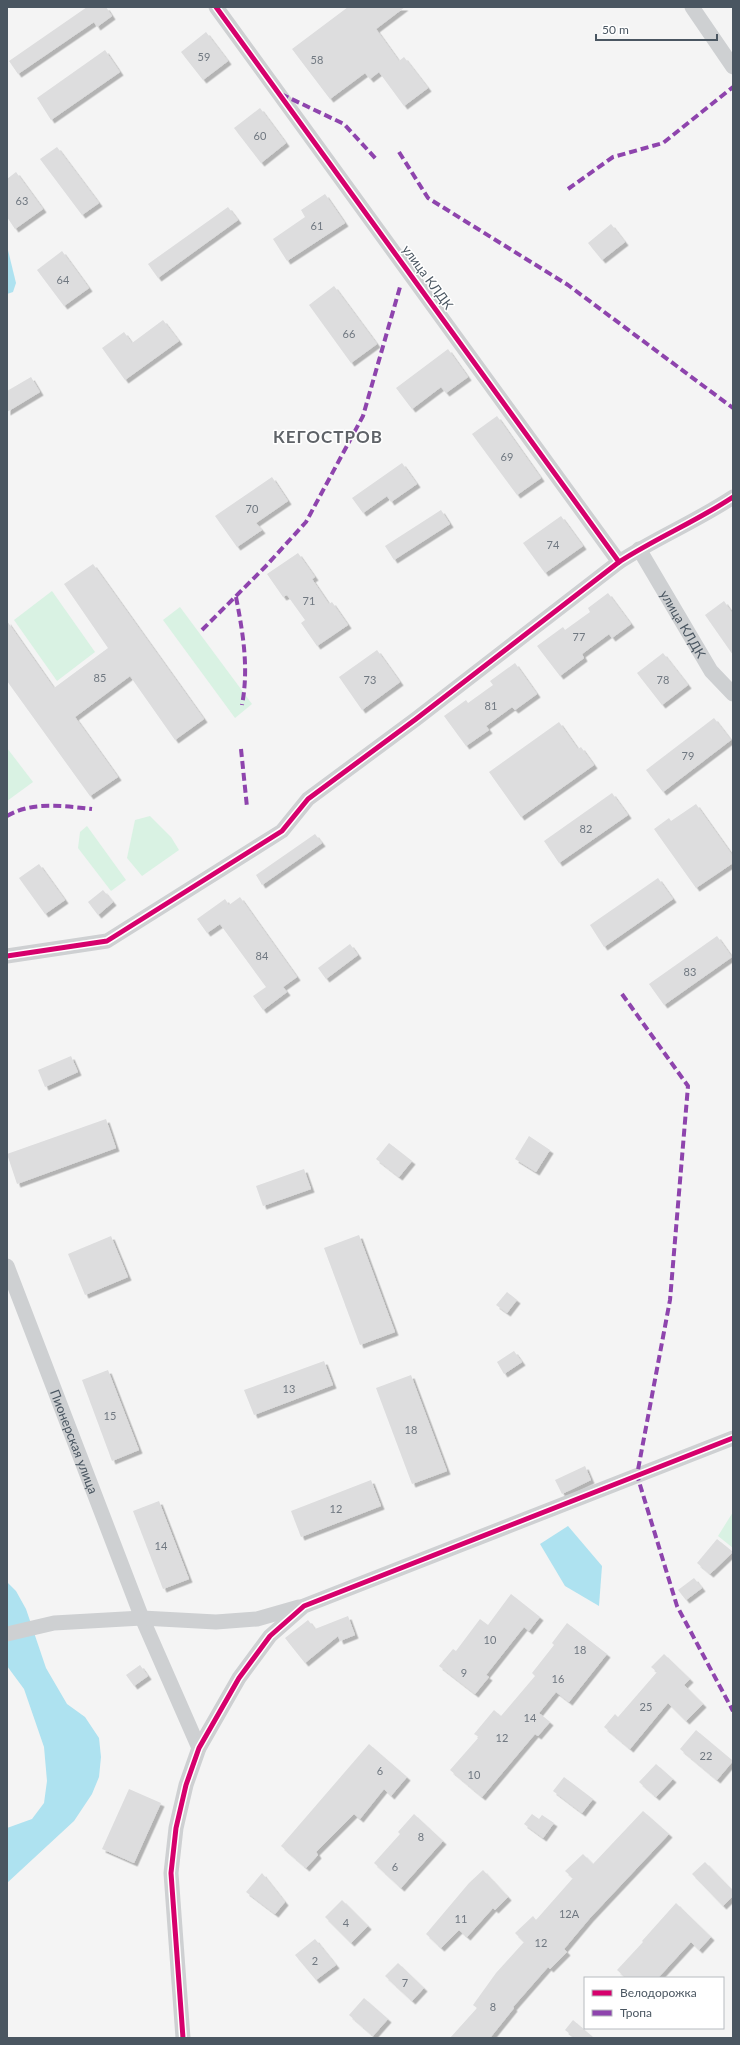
<svg xmlns="http://www.w3.org/2000/svg" width="740" height="2045" font-family="Lato,sans-serif">
	<style>
		.green { fill: #d9f2e3 }
		.water { fill: #aee2f0 }
		.building { fill: #ddddde; filter: url(#shadow) }
		.lines { fill: none; stroke-linecap: round; stroke-linejoin: round }
		.minor { stroke: #ced0d2; stroke-width: 15 }
		.quiet { stroke: #8e44ad; stroke-width: 4; stroke-dasharray: 8 4; stroke-linecap: butt }
		.cycleway-casing { stroke: #fff; stroke-width: 8 }
		.cycleway { stroke: #d6006c; stroke-width: 5 }
		.labels { text-anchor: middle; dominant-baseline: central; stroke-width: 3; stroke-linejoin: round; paint-order: stroke }
		.number-label { font-size: 11px; fill: #707881 }
		.street-label { font-size: 13px; fill: #4a5661; stroke: #fff }
		.district-label { font-size: 17px; font-weight: bold; letter-spacing: 1px; fill: #5f6368; stroke: #fff }
	</style>
	<defs>
		<filter id="shadow"><feDropShadow dx="3.5" dy="3.5" stdDeviation="0" flood-color="#0004"/></filter>
	</defs>
	<rect width="100%" height="100%" fill="#f4f4f4"/>
	<g class="green">
		<path d="M52 591 95 652 57 681 14 620Z"/>
		<path d="M180 607 252 704 235 718 163 620Z"/>
		<path d="M7 748 33 782 7 801Z"/>
		<path d="M150 816 171 837 179 850 142 876 127 858 135 820Z"/>
		<path d="M87 826 126 880 111 891 78 848 80 832Z"/>
		<path d="M733 1512V1548L718 1536Z"/>
	</g>
	<g class="water">
		<path d="M7 246 16 283 13 292 7 294Z"/>
		<path d="M568 1526 602 1566 599 1606 565 1586 540 1544Z"/>
		<path d="M7 1582 16 1591 26 1609 46 1668 67 1704 85 1717 99 1738 101 1757 99 1777 92 1794 74 1821 7 1883V1828L32 1819 44 1803 47 1781 44 1747 24 1689 7 1666Z"/>
	</g>
	<g class="building">
		<path d="M87 7H106L112 16 97 27 94 22 18 74 9 61Z"/>
		<path d="M348 7H405L376 29 399 61 404 57 428 88 404 106 379 72 370 79 365 73 330 99 292 49Z"/>
		<path d="M206 32 228 61 203 80 181 52Z"/>
		<path d="M105 50 120 72 51 120 37 98Z"/>
		<path d="M260 108 286 143 261 163 234 128Z"/>
		<path d="M57 147 99 203 82 215 40 159Z"/>
		<path d="M16 172 43 209 15 229 7 217V179Z"/>
		<path d="M325 194 345 223 287 261 273 239 305 217 301 210Z"/>
		<path d="M228 207 238 220 158 278 148 264Z"/>
		<path d="M611 224 625 242 602 260 588 243Z"/>
		<path d="M62 251 89 288 64 306 37 270Z"/>
		<path d="M334 286 377 344 351 363 309 305Z"/>
		<path d="M163 320 179 341 125 380 102 348 124 332 132 343Z"/>
		<path d="M448 349 468 377 446 393 441 387 412 409 396 388Z"/>
		<path d="M31 377 40 392 7 412V391Z"/>
		<path d="M497 416 541 478 517 495 472 434Z"/>
		<path d="M402 463 417 484 391 502 387 496 363 513 352 498Z"/>
		<path d="M272 477 288 501 256 523 262 530 237 547 215 516Z"/>
		<path d="M441 510 450 524 394 560 385 546Z"/>
		<path d="M561 516 583 546 545 573 523 543Z"/>
		<path d="M298 553 315 577 312 579 329 604 332 602 348 625 317 646 301 623 305 620 287 595 283 597 267 574Z"/>
		<path d="M93 564 204 719 175 740 130 676 75 717 118 777 90 796 7 681V621L54 688 108 648 64 584Z"/>
		<path d="M608 593 631 624 612 638 609 634 582 654 584 658 560 676 537 646 563 627 565 630 590 612 588 608Z"/>
		<path d="M724 601 733 614V655L705 615Z"/>
		<path d="M377 650 400 682 362 710 339 677Z"/>
		<path d="M663 653 688 685 662 705 637 673Z"/>
		<path d="M515 663 537 694 515 710 512 707 486 726 489 730 466 746 444 716 466 700 468 703 493 685 490 681Z"/>
		<path d="M714 718 731 740 663 792 646 770Z"/>
		<path d="M559 722 578 749 581 747 594 765 521 817 489 772Z"/>
		<path d="M612 793 628 815 559 863 544 841Z"/>
		<path d="M696 804 733 856V863L696 888 654 829 669 818 671 821Z"/>
		<path d="M315 834 322 843 262 885 256 875Z"/>
		<path d="M39 864 65 900 45 914 19 878Z"/>
		<path d="M658 878 673 899 604 947 590 925Z"/>
		<path d="M103 890 113 902 98 915 88 902Z"/>
		<path d="M240 897 297 977 283 987 287 992 263 1010 253 996 266 987 220 924 207 933 197 919 225 899 229 905Z"/>
		<path d="M717 936 732 957 664 1005 649 984Z"/>
		<path d="M350 944 358 955 326 979 318 968Z"/>
		<path d="M71 1056 78 1072 45 1087 38 1070Z"/>
		<path d="M106 1119 116 1148 17 1184 7 1154Z"/>
		<path d="M529 1136 550 1150 536 1172 515 1159Z"/>
		<path d="M389 1143 412 1161 399 1177 376 1159Z"/>
		<path d="M304 1169 311 1189 263 1206 256 1186Z"/>
		<path d="M359 1235 395 1332 360 1345 324 1248Z"/>
		<path d="M111 1236 128 1277 85 1295 68 1254Z"/>
		<path d="M507 1292 517 1300 507 1313 496 1305Z"/>
		<path d="M514 1351 522 1362 504 1374 497 1362Z"/>
		<path d="M324 1361 333 1385 254 1415 244 1390Z"/>
		<path d="M108 1370 139 1450 112 1461 82 1380Z"/>
		<path d="M411 1375 447 1471 412 1484 376 1388Z"/>
		<path d="M585 1466 591 1480 562 1494 555 1480Z"/>
		<path d="M371 1480 381 1506 301 1537 291 1511Z"/>
		<path d="M159 1501 189 1579 163 1589 133 1511Z"/>
		<path d="M717 1539 733 1552 710 1574 697 1563Z"/>
		<path d="M694 1578 702 1588 686 1600 678 1590Z"/>
		<path d="M511 1594 540 1617 529 1631 524 1627 486 1675 489 1677 475 1694 439 1666 453 1649 456 1651 480 1619 488 1625Z"/>
		<path d="M348 1616 355 1635 340 1641 338 1636 305 1663 285 1638 308 1620 315 1629Z"/>
		<path d="M567 1623 607 1654 569 1702 556 1692 539 1713 550 1722 538 1736 535 1734 482 1797 450 1770 479 1737 474 1734 494 1710 501 1716 535 1676 532 1673 554 1645 552 1643Z"/>
		<path d="M664 1654 690 1679 684 1685 703 1704 686 1721 668 1703 630 1749 604 1727 615 1714 618 1717 657 1672 651 1667Z"/>
		<path d="M140 1665 148 1676 134 1686 126 1675Z"/>
		<path d="M696 1730 733 1761 717 1780 680 1749Z"/>
		<path d="M369 1744 407 1777 391 1796 384 1789 360 1819 354 1814 316 1852 318 1855 306 1868 281 1846Z"/>
		<path d="M656 1764 673 1779 656 1797 639 1782Z"/>
		<path d="M564 1777 593 1799 582 1813 553 1791Z"/>
		<path d="M129 1789 161 1803 134 1863 102 1849Z"/>
		<path d="M643 1811 669 1834 590 1918 564 1949 567 1952 550 1969 548 1967 513 2007 514 2008 490 2038H450L477 2008 473 2005 496 1973 524 1942 515 1933 533 1916 536 1920 573 1878 565 1871 583 1854 593 1864Z"/>
		<path d="M414 1814 443 1841 401 1888 374 1863 400 1834 398 1832Z"/>
		<path d="M532 1814 539 1819 542 1815 554 1823 543 1838 524 1824Z"/>
		<path d="M705 1862 733 1891V1896L723 1906 692 1874Z"/>
		<path d="M483 1870 508 1897 495 1910 493 1908 467 1937 459 1930 441 1948 426 1934 469 1883Z"/>
		<path d="M262 1873 285 1902 275 1914 246 1892Z"/>
		<path d="M342 1900 368 1926 351 1943 325 1917Z"/>
		<path d="M676 1903 711 1937 699 1950 691 1942 658 1978H626L617 1970 643 1942 642 1941Z"/>
		<path d="M315 1939 336 1965 316 1980 295 1955Z"/>
		<path d="M398 1963 424 1988 412 2001 385 1976Z"/>
		<path d="M364 1998 388 2019 373 2036 349 2015Z"/>
		<path d="M573 2020 594 2038H575L565 2030Z"/>
	</g>
	<g class="lines">
		<g class="minor">
			<path d="M216 7 619 562"/>
			<path d="M692 7 733 67"/>
			<path id="s1" d="M639 549 711 671 733 694"/>
			<path d="M7 956 107 941 282 831 308 799 416 719 619 562C656 538 697 521 733 497"/>
			<path id="s2" d="M7 1266 142 1618 199 1748"/>
			<path d="M7 1634 54 1623 142 1618 216 1622 257 1619 299 1607"/>
			<path d="M183 2038 171 1873 176 1828 186 1785 199 1748 239 1678 270 1636 304 1606 733 1438"/>
		</g>
		<g class="quiet">
			<path d="M281 94 344 124 376 159"/>
			<path d="M399 152 428 198 568 285 733 408"/>
			<path d="M568 189 613 157 663 143 733 87"/>
			<path d="M236 597C243 633 249 668 242 705"/>
			<path d="M202 630 266 566 306 522 363 416 400 287"/>
			<path d="M241 749 247 807"/>
			<path d="M7 816C32 801 64 806 92 809"/>
			<path d="M622 994 688 1086 670 1300 637 1475 677 1606 733 1711"/>
		</g>
		<g class="cycleway-casing">
			<g id="cycleway">
				<path d="M216 7 619 562"/>
				<path d="M7 956 107 941 282 831 308 799 416 719 619 562C656 538 697 521 733 497"/>
				<path d="M183 2038 171 1873 176 1828 186 1785 199 1748 239 1678 270 1636 304 1606 733 1438"/>
			</g>
		</g>
		<use href="#cycleway" class="cycleway"/>
	</g>
	<g class="labels">
		<g class="number-label">
			<text x="204" y="56">59</text>
			<text x="317" y="59">58</text>
			<text x="260" y="135">60</text>
			<text x="22" y="200">63</text>
			<text x="317" y="225">61</text>
			<text x="63" y="279">64</text>
			<text x="349" y="333">66</text>
			<text x="507" y="456">69</text>
			<text x="252" y="508">70</text>
			<text x="553" y="544">74</text>
			<text x="309" y="600">71</text>
			<text x="579" y="636">77</text>
			<text x="100" y="677">85</text>
			<text x="370" y="679">73</text>
			<text x="663" y="679">78</text>
			<text x="491" y="705">81</text>
			<text x="688" y="755">79</text>
			<text x="586" y="828">82</text>
			<text x="262" y="955">84</text>
			<text x="690" y="971">83</text>
			<text x="289" y="1388">13</text>
			<text x="110" y="1415">15</text>
			<text x="411" y="1429">18</text>
			<text x="336" y="1508">12</text>
			<text x="161" y="1545">14</text>
			<text x="490" y="1639">10</text>
			<text x="580" y="1649">18</text>
			<text x="464" y="1672">9</text>
			<text x="558" y="1678">16</text>
			<text x="646" y="1706">25</text>
			<text x="530" y="1717">14</text>
			<text x="502" y="1737">12</text>
			<text x="706" y="1755">22</text>
			<text x="380" y="1770">6</text>
			<text x="474" y="1774">10</text>
			<text x="421" y="1836">8</text>
			<text x="395" y="1866">6</text>
			<text x="569" y="1913">12А</text>
			<text x="461" y="1918">11</text>
			<text x="346" y="1922">4</text>
			<text x="541" y="1942">12</text>
			<text x="315" y="1960">2</text>
			<text x="405" y="1982">7</text>
			<text x="493" y="2006">8</text>
		</g>
		<g class="street-label">
			<text transform="translate(428 277) rotate(54)">улица КЛДК</text>
			<text stroke="none"><textPath href="#s1" startOffset="87">улица КЛДК</textPath></text>
			<text stroke="none"><textPath href="#s2" startOffset="188">Пионерская улица</textPath></text>
		</g>
		<g class="district-label">
			<text x="328" y="436">КЕГОСТРОВ</text>
		</g>
	</g>
	<rect width="740" height="2045" fill="none" stroke="#4a5661" stroke-width="16"/>
	<rect x="584" y="1977" width="140" height="52" fill="#ffffff" stroke="#b7bbc0"/>
	<rect x="592" y="1990" width="20" height="6" fill="#d6006c" stroke="#b7bbc0"/>
	<text x="620" y="1997" font-size="12" fill="#4a5661">Велодорожка</text>
	<rect x="592" y="2010" width="20" height="6" fill="#8e44ad" stroke="#b7bbc0"/>
	<text x="620" y="2017" font-size="12" fill="#4a5661">Тропа</text>
	<path d="M596 34v6h121v-6" fill="none" stroke="#4a5661" stroke-width="2"/>
	<text x="602" y="34" font-size="12" fill="#4a5661" stroke="#ffffff" stroke-width="3" paint-order="stroke">50 m</text>
</svg>
